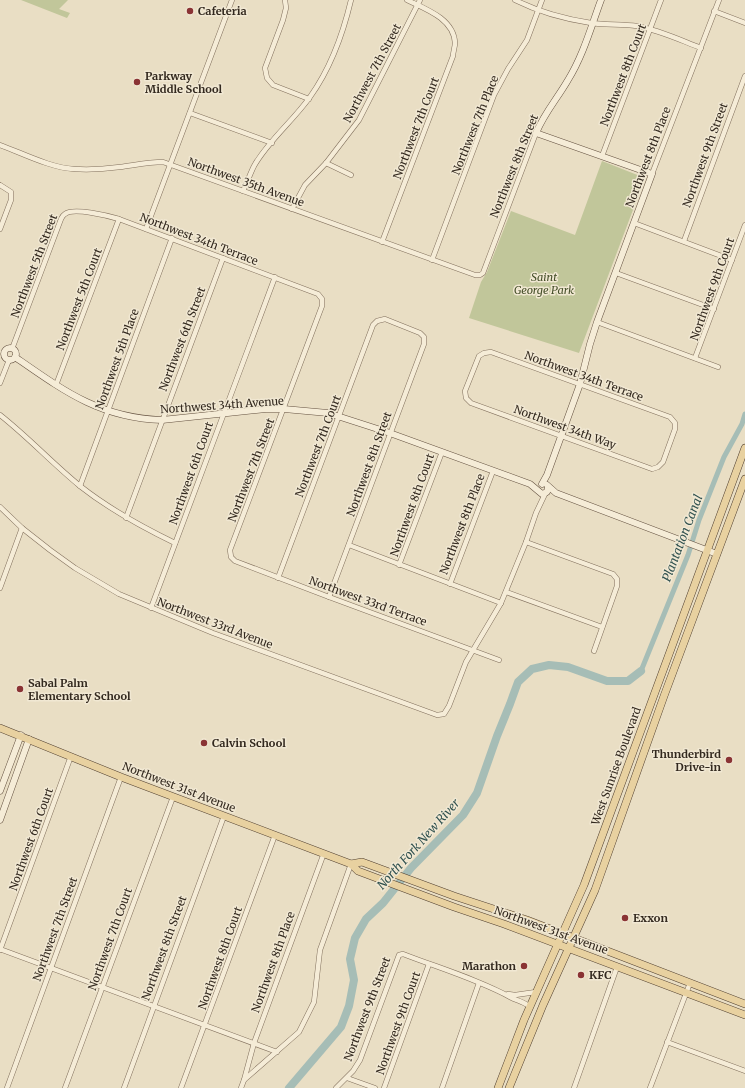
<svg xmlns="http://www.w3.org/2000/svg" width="745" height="1088" font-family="Merriweather,serif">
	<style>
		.green { fill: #c1c69a }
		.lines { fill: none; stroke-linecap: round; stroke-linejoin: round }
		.canal { stroke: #a6bdb6; stroke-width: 5 }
		.river { stroke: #a6bdb6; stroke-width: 8 }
		.street-casing { stroke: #82705d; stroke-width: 5.5 }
		.secondary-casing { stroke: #645140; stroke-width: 7 }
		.primary-casing { stroke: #503f30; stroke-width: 8 }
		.street { stroke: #f5ecd7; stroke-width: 4.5 }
		.secondary { stroke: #f5ecd7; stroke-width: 6 }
		.primary { stroke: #e8d1a0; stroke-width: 7 }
		.poi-dot { fill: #8a3334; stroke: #f1e8d3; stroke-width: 1.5 }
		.labels { text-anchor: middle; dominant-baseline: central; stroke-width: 3; stroke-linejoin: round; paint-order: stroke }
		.poi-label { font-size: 11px; font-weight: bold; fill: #33291f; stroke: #f1e8d3; text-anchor: start }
		.street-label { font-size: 11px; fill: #33291f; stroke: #f1e8d3 }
		.park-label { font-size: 11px; font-style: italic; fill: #444e28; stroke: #f1e8d3 }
		.water-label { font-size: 12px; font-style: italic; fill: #30514f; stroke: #f1e8d3 }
	</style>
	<rect width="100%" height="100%" fill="#e9dec4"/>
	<g class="green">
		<path d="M21 0H68L59 9 70 13 67 18Z"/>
		<path d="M602 161 645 178 579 353 469 318 481 282 487 272 511 211 575 235Z"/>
	</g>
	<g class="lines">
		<path class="canal" d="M641 671 688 555 699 520 724 457 742 424 745 414"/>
		<path class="river" d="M289 1088 341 1027 349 1006 354 980 350 959 355 938 366 919 383 903 411 868 463 815 477 793 497 736 510 704 518 682 532 669 549 665 568 667 607 681H628L641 671"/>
		<g class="street-casing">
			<g id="street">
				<path d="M285 0 286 8 283 20 265 68 267 78 273 85 309 99"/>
				<path d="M515 0C539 12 565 19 591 23 606 25 622 24 637 26 659 30 680 40 701 48"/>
				<path d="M714 11 745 23"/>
				<path d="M190 113 272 143"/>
				<path d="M0 145C22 153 51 168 74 169 89 170 105 169 120 167 135 165 149 162 163 162L475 275H480L483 273 536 133"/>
				<path d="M602 156 661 0"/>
				<path d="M326 163 351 175"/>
				<path d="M652 174 719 0"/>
				<path d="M0 185 11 192V200L0 229"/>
				<path d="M243 191C247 183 250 174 254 166 268 141 293 121 310 97 330 69 343 34 351 0"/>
				<path d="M292 209 305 185 326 163 359 120 420 0"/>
				<path d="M634 223 732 260"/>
				<path d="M146 229 232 0"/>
				<path d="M684 241 745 76"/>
				<path d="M382 242 453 56C453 52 455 47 455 43 454 19 426 9 407 0"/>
				<path d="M432 260 494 95 508 69 527 40 542 0"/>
				<path d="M616 273 714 309"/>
				<path d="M597 322 718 367"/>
				<path d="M12 349 61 219C62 217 63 215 65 214 73 207 109 216 119 219L318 294 322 299V306L230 550 231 557 235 561 329 597 499 660"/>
				<path d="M491 352 670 417 675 423V429L663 462 658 467 652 469 471 403 466 398 465 391 479 356 484 353Z"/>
				<path d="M695 358 745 225"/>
				<path d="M0 383 9 360"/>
				<path d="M56 385 119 219"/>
				<path d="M0 415C28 437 53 464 80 486 109 509 142 527 175 543"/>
				<path d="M80 486 172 238"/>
				<path d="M0 507 22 528 50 550 75 568 119 594 213 633 437 715 444 714 449 706 466 662 501 603 526 542 536 513 545 494"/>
				<path d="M126 518 223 258"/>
				<path d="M526 542 613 574 617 579V586L594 651"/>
				<path d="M349 545 501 603"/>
				<path d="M399 565 442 452"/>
				<path d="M278 578 373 325 377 321 385 319 420 333 424 337V344L329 597"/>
				<path d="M450 584 493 471"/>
				<path d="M0 588 22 528"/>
				<path d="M506 592 602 627"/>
				<path d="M151 608 275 277"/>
				<path d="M0 949 277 1052"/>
				<path d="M0 950 71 756"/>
				<path d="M508 994 515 995 536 992"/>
				<path d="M667 1042 745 1071"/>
				<path d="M347 1078 375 1088"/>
				<path d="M244 1080 254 1043 324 853"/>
				<path d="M7 1088 121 777"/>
				<path d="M65 1088 173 797"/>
				<path d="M124 1088 224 816"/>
				<path d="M181 1088 275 835"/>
				<path d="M241 1088 244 1080 299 1032 314 1002 320 950 351 864"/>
				<path d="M336 1088 353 1071 360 1060 399 955 403 954C439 968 477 979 510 997 517 1001 523 1001 530 1007"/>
				<path d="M384 1088 429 964"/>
				<path d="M442 1088 479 983"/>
				<path d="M574 1088 617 967"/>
				<path d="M650 1088 690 983"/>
			</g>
		</g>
		<g class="secondary-casing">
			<g id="secondary">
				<circle cx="10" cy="354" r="6"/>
				<path d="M15 357C64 391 100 418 162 420L266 409H284L328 413 387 432 530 484 542 494 547 492 548 487"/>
				<path d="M542 484 547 475 580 384 590 344 597 322 652 174 536 133C545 112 557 99 568 80 583 56 591 27 601 0"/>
				<path d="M547 485 556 493 717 554"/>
				<path d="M0 791 21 735"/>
				<path d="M0 820 29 739"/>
			</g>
		</g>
		<g class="primary-casing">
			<g id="primary">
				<path d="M0 728 121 777 351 864 358 871 454 907 504 924 745 1015"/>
				<path d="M351 864 362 862 454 896 527 920 745 1004"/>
				<path d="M498 1088 524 1020 584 885 745 448"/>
				<path d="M509 1088 543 1005 595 890 664 696 745 479"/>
			</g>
		</g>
		<use href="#street" class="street"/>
		<use href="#secondary" class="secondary"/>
		<use href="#primary" class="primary"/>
	</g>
	<g class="poi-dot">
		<circle cx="190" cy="11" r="4"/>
		<circle cx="137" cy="82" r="4"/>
		<circle cx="20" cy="689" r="4"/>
		<circle cx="204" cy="743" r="4"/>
		<circle cx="729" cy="760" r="4"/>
		<circle cx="625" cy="918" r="4"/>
		<circle cx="524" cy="966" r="4"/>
		<circle cx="581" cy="975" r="4"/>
	</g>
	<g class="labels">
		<g class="poi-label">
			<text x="198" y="11">Cafeteria</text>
			<text x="145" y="76">Parkway<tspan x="145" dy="13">Middle School</tspan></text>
			<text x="28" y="683">Sabal Palm<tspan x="28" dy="13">Elementary School</tspan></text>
			<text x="212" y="743">Calvin School</text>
			<text x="721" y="754" text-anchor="end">Thunderbird<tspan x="721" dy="13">Drive-in</tspan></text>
			<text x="633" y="918">Exxon</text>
			<text x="516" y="966" text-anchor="end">Marathon</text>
			<text x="589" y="975">KFC</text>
		</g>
		<g class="street-label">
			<text transform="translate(372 73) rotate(-62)">Northwest 7th Street</text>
			<text transform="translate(623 75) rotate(-69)">Northwest 8th Court</text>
			<text transform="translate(475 125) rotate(-68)">Northwest 7th Place</text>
			<text transform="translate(416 128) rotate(-69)">Northwest 7th Court</text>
			<text transform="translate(705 155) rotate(-70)">Northwest 9th Street</text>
			<text transform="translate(648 157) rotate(-69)">Northwest 8th Place</text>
			<text transform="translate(514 166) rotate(-68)">Northwest 8th Street</text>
			<text transform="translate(246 182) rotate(20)">Northwest 35th Avenue</text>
			<text transform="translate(199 239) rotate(21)">Northwest 34th Terrace</text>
			<text transform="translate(34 266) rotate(-69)">Northwest 5th Street</text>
			<text transform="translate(712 289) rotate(-70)">Northwest 9th Court</text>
			<text transform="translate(79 299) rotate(-69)">Northwest 5th Court</text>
			<text transform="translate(182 339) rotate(-69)">Northwest 6th Street</text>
			<text transform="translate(117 359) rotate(-70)">Northwest 5th Place</text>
			<text transform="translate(584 376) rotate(20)">Northwest 34th Terrace</text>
			<text transform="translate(222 405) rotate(-4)">Northwest 34th Avenue</text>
			<text transform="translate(565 427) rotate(20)">Northwest 34th Way</text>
			<text transform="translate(318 446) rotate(-69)">Northwest 7th Court</text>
			<text transform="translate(369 464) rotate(-70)">Northwest 8th Street</text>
			<text transform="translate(251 470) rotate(-69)">Northwest 7th Street</text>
			<text transform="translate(191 473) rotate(-70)">Northwest 6th Court</text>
			<text transform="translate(412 505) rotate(-70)">Northwest 8th Court</text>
			<text transform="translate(462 524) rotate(-69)">Northwest 8th Place</text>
			<text transform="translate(368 601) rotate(20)">Northwest 33rd Terrace</text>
			<text transform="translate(215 623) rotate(21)">Northwest 33rd Avenue</text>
			<text transform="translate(616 766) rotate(-70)">West Sunrise Boulevard</text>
			<text transform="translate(179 787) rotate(21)">Northwest 31st Avenue</text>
			<text transform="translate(31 839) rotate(-70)">Northwest 6th Court</text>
			<text transform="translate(55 929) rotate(-70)">Northwest 7th Street</text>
			<text transform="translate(551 930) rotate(20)">Northwest 31st Avenue</text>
			<text transform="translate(110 939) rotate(-70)">Northwest 7th Court</text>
			<text transform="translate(164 948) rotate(-70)">Northwest 8th Street</text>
			<text transform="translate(220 958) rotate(-70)">Northwest 8th Court</text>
			<text transform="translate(273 962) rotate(-70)">Northwest 8th Place</text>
			<text transform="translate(367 1009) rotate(-69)">Northwest 9th Street</text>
			<text transform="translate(398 1023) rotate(-70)">Northwest 9th Court</text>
		</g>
		<g class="park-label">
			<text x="544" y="277">Saint<tspan x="544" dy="13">George Park</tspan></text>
		</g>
		<g class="water-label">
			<text transform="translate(682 538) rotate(-69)">Plantation Canal</text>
			<text transform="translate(418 844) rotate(-48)">North Fork New River</text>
		</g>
	</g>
</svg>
